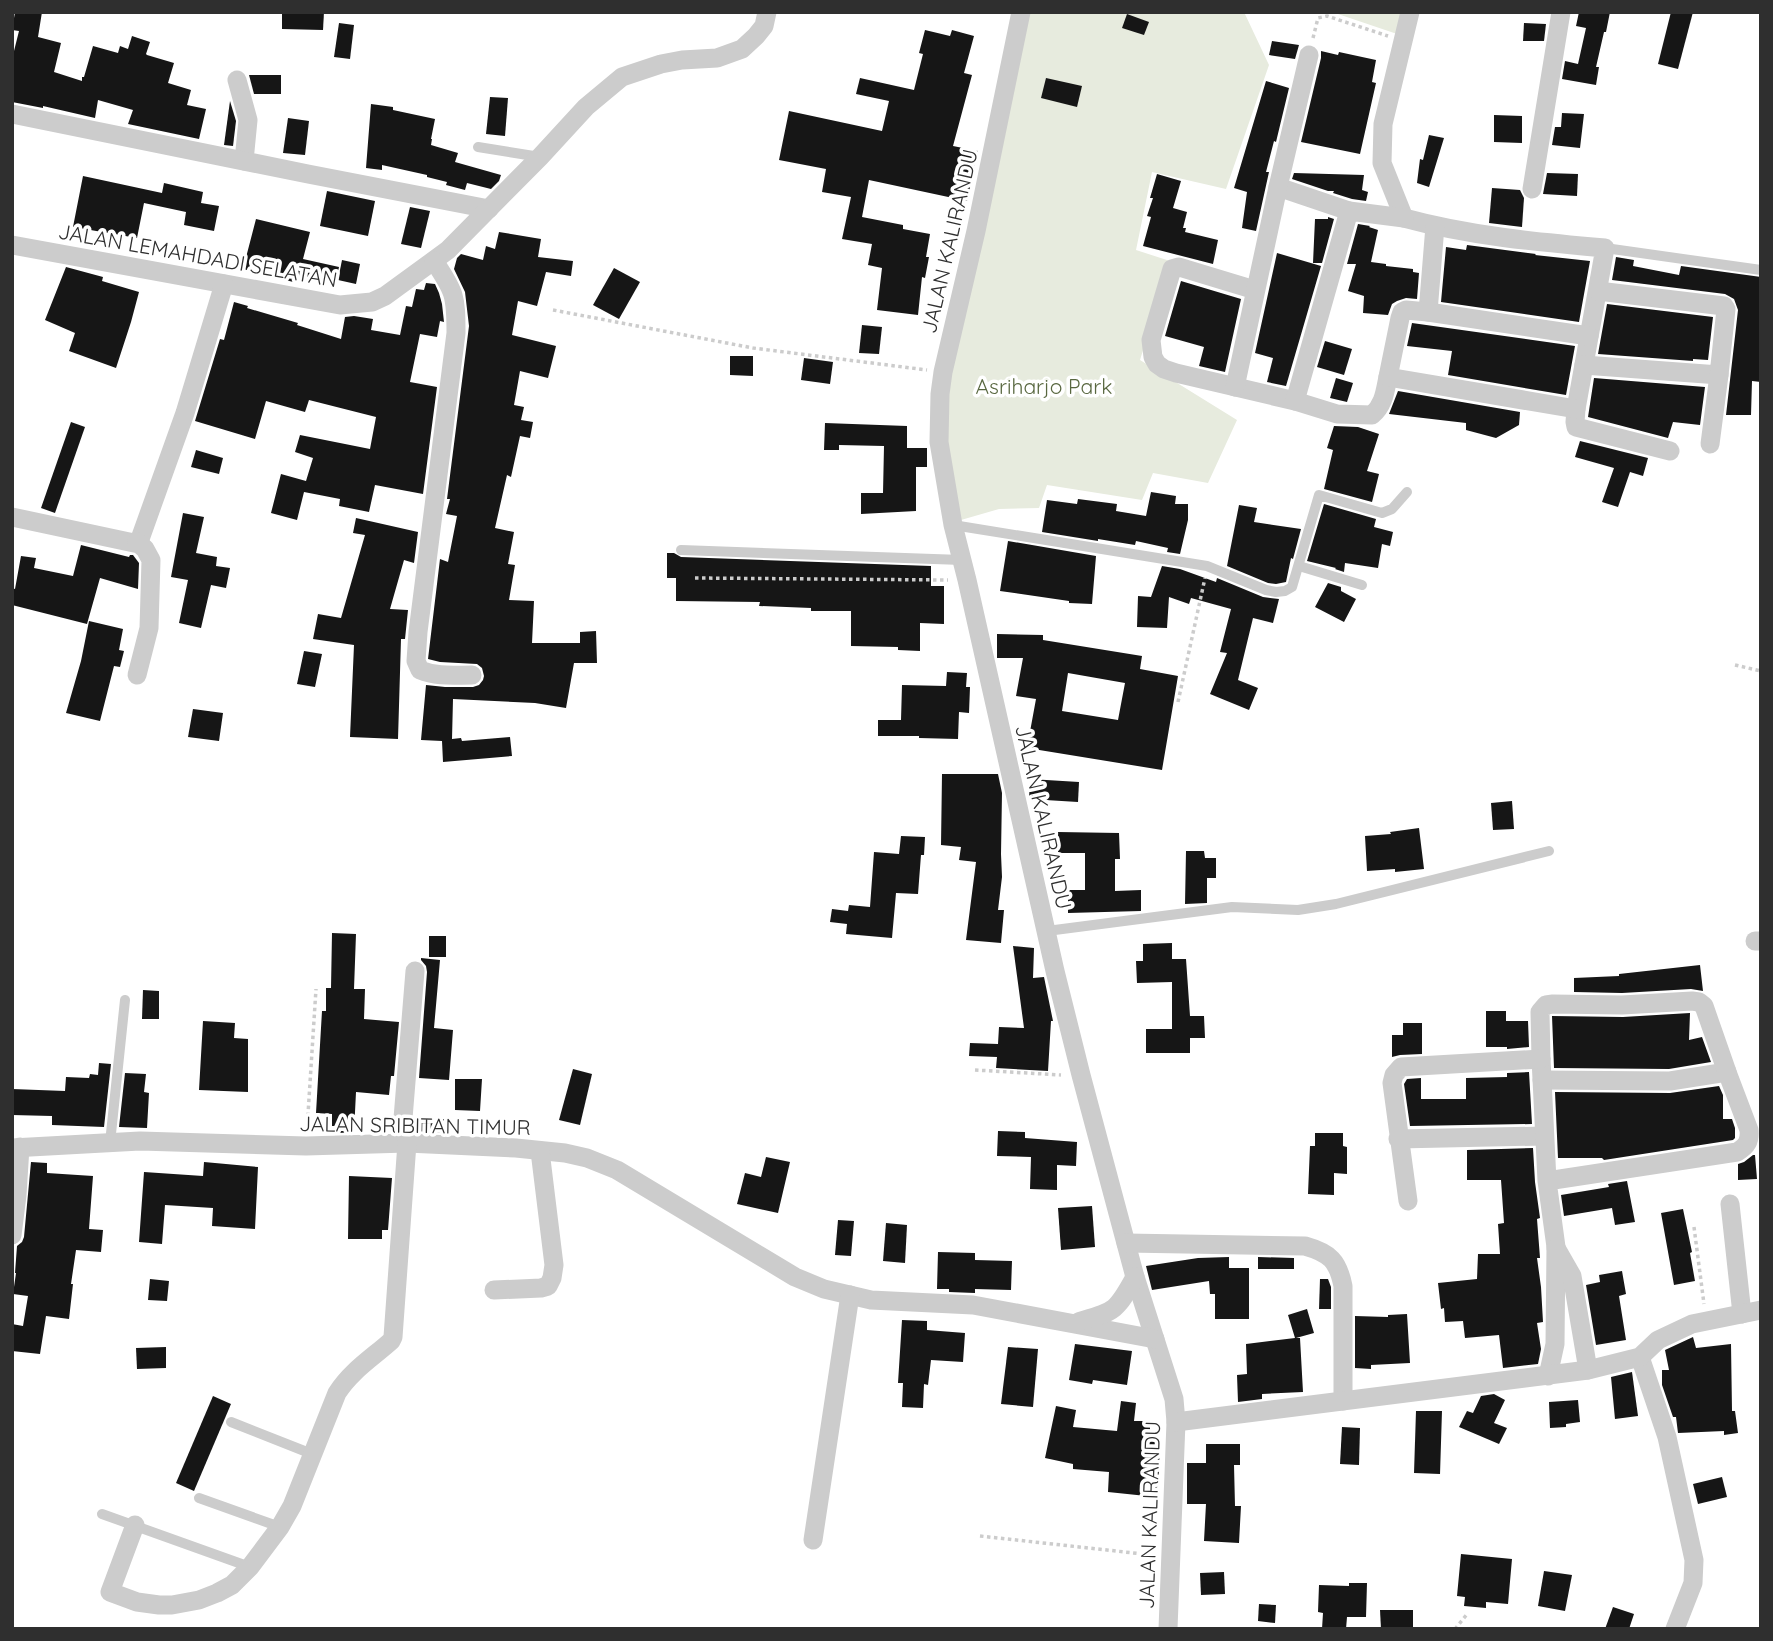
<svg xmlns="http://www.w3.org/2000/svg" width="1773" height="1641" font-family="Quicksand,sans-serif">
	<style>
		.green { fill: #e7ebde }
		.building { fill: #161616; fill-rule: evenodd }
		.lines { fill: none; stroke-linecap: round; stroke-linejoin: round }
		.path { stroke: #ccc; stroke-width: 3.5; stroke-dasharray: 3.5 3.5; stroke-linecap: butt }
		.lane { stroke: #ccc; stroke-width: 10 }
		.street { stroke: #ccc; stroke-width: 19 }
		.labels { text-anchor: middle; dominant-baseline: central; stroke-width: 7; stroke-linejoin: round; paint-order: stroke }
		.street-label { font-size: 21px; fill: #2f2f2f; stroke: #fff }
		.park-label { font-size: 21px; fill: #58673f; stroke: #fff }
	</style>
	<rect width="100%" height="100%" fill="#fff"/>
	<g class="green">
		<path d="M1023 12H1244L1269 65 1226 189 1152 172 1136 250 1170 261 1140 360 1237 420 1208 483 1153 473 1142 500 1047 485 1039 508 999 509 961 520 945 454 944 372Z"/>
		<path d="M1332 12H1406L1400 35Z"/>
	</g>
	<g class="building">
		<path d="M15 12H42L38 37 61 43 54 72 82 81V77H84L93 46 118 53 120 46 128 49 132 36 150 42 146 54 147 55 174 63 168 83 191 90 187 105 206 109 199 139 128 124 133 110 98 100 95 118 43 106V108L12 102V59L19 31 12 30Z"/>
		<path d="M282 12H324L323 30 282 29Z"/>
		<path d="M1579 12H1610L1606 32H1604L1596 67H1599L1596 85 1562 79 1565 61 1578 64 1586 28 1576 26Z"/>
		<path d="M1671 12H1693L1678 69 1658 64Z"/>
		<path d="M1127 14 1149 22 1144 35 1122 28Z"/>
		<path d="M339 23 354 25 350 59 334 57Z"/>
		<path d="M1524 23 1546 24 1544 41H1523Z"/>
		<path d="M925 30 950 36 952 30 974 36 964 73 972 75 953 146 978 151 967 201 869 180 862 217 903 225V229L930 234 926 257H929L925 278 922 277 918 315 877 310 882 268 868 265 872 244 842 239 851 197 822 192 826 169 779 160 789 111 882 131 889 101 856 94 860 78 914 90 923 54 919 53Z"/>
		<path d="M1272 41 1299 45 1295 59 1269 55Z"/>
		<path d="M1321 51 1338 55 1339 52 1376 60 1372 82 1376 83 1360 154 1301 142 1321 58Z"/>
		<path d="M249 75H281V94H254Z"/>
		<path d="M1046 78 1082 86 1077 107 1041 98Z"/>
		<path d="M1266 81 1289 88 1276 142 1274 141 1266 172H1269L1256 231 1242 228 1247 192 1234 188Z"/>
		<path d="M490 97 508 98 505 136 486 134Z"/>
		<path d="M230 101 236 121 233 146 224 145Z"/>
		<path d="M371 104 393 107V110L435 119 431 139H432L431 145 458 153 455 162 501 175 499 181 491 189 467 183 465 190 446 185 447 182 427 177V175L382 165V170L366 168Z"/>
		<path d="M1562 113 1584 114 1580 148 1552 145 1555 127H1561Z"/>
		<path d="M1494 115 1522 116V143L1494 142Z"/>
		<path d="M288 118 309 121 305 155 283 153Z"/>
		<path d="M1429 135 1444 138 1429 187 1417 183 1420 159 1423 160Z"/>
		<path d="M1294 173 1364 175 1362 190 1368 192 1366 201 1352 199 1333 193 1334 191H1328L1292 179Z"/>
		<path d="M1547 173 1578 174 1577 196 1543 194Z"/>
		<path d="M1157 174 1181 181 1173 208 1187 212 1183 228H1186L1185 232 1218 240 1213 264 1143 246 1151 217 1147 216 1153 198H1150Z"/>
		<path d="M83 176 162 193 164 183 203 192 201 203 219 206 214 231 184 225 186 212 144 203 137 238 73 227Z"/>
		<path d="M1492 188 1520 190 1524 198 1522 227 1489 223Z"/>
		<path d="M327 191 375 201 368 236 320 226Z"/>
		<path d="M410 207 430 211 421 248 401 244Z"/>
		<path d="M1328 217 1334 219 1322 263H1313L1315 219H1328Z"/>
		<path d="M256 219 310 232 303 259 339 267 335 285 299 277 297 283 243 269Z"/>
		<path d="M1358 224 1370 226 1369 227 1378 230 1371 262 1386 264V266L1413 269V272L1419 273 1417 299 1406 298 1397 301 1392 304 1388 315 1363 313 1364 296 1348 291 1356 264H1347Z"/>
		<path d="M499 232 541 239 538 257 573 261 571 276 546 272 537 306 518 301 512 335 556 346 548 378 520 371 514 405 524 407 521 420 533 422 530 438 520 436 511 477 507 475 495 528 514 532 508 564 515 565 509 600 534 601 532 643H580V632L596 631 597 663H574L566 708 535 703 453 699 452 739 461 738 462 741 510 737 512 756 443 762 442 741 421 740 426 685 445 687H473L479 685 483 680 484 676 482 668 477 664 440 662 428 659 440 559 448 562 457 516 446 514 450 499H447L469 326 465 292 454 269 457 258 461 254 483 260 486 246 495 249Z"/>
		<path d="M1467 245 1536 254 1535 255 1590 261 1579 322 1441 302 1446 247 1466 250Z"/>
		<path d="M1277 253 1321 266 1286 386 1267 382 1273 358 1255 353Z"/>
		<path d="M1616 257 1634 260 1633 266 1679 275 1681 266 1761 277V382L1752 381 1751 415H1726L1738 310 1734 299 1725 294 1612 280Z"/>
		<path d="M342 260 360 264 356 284 338 280Z"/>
		<path d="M66 267 103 277 102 281 139 292 131 322 116 368 69 351 75 333 45 320Z"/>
		<path d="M614 268 640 282 619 319 593 305Z"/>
		<path d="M1181 281 1241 299 1225 372 1199 366 1204 347 1165 336Z"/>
		<path d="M426 283 435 284 439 293 442 304 444 322 440 321 437 337 420 334 410 382 437 387 423 494 375 485 369 512 339 506 340 499 304 492 297 520 271 513 281 474 306 481 313 458 295 452 300 435 370 449 376 417 309 400 305 412 266 401 255 439 195 421 220 339 224 340 234 302 248 306 247 308 298 323 297 325 341 339 345 317 354 316 373 319 371 330 400 335 406 306 412 307 416 289 424 290Z"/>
		<path d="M1607 304 1713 317 1708 360 1693 359V361L1598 354Z"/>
		<path d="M1412 323 1575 346 1566 395 1448 375 1452 351 1407 346Z"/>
		<path d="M862 325 882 327 879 354 859 353Z"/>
		<path d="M1325 341 1352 349 1344 375 1317 367Z"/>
		<path d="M730 356H753V376L730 375Z"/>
		<path d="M804 358 833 362 830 384 801 380Z"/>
		<path d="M1336 378 1353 383 1347 402 1330 398Z"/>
		<path d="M1594 378 1705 387 1700 425 1673 422 1668 438 1588 417Z"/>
		<path d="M1398 391 1520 412 1519 425 1496 438 1466 430V423L1389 414Z"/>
		<path d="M71 422 85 427 55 513 41 508Z"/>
		<path d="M825 423 907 426V448H927V467H916V511L861 514V493H883L884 446 839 445V450H824Z"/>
		<path d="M1334 426 1358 427 1379 434 1367 471 1379 474 1372 502 1324 489 1333 450 1327 448Z"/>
		<path d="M1580 441 1648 458 1643 476 1630 472 1618 507 1602 502 1614 468 1575 457Z"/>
		<path d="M196 450 223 458 219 474 191 467Z"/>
		<path d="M1151 492 1176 496 1175 504H1188V520L1180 554 1167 552 1168 548 1136 541 1135 545 1098 539V541L1042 532 1047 500 1077 504 1078 499 1117 504 1116 511 1146 516Z"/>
		<path d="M1324 504 1376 519 1374 527 1393 532 1390 546 1382 544 1378 568 1345 563 1344 572 1335 569 1336 568 1307 561Z"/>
		<path d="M1239 505 1257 508 1254 522 1301 529 1293 559 1291 558 1286 582 1276 584 1268 583 1227 566Z"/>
		<path d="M183 513 204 517 196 553 217 557 216 566 230 568 226 588 211 585 201 628 179 623 188 580 171 577Z"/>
		<path d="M356 518 418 532 414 563 404 560 390 609 408 610 405 639H401L398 739 350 737 354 645 313 639 318 614 341 618 365 535 353 533Z"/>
		<path d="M1008 541 1096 556 1092 604 1069 603V601L1000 591Z"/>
		<path d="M81 545 129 557 130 555H133L139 563 138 589 100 578 87 624 12 605V588L15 589 21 556 36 558 34 568 73 576Z"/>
		<path d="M667 553H674L681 557 931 566V586H944V624L920 623V651L898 650V647L851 646V611H811V608L759 606 760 602 676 601V578H667Z"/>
		<path d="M1162 566 1180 569 1216 582 1217 578 1263 597 1279 599 1273 623 1253 618 1238 680 1258 688 1249 710 1210 694 1227 653 1220 652 1231 609 1191 598 1189 604 1169 597 1167 628 1137 627 1138 596 1151 597Z"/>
		<path d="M1328 583 1341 587V591L1356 599 1344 622 1315 607Z"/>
		<path d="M89 621 123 629 119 650 124 651 120 667 114 666 100 721 66 713 81 661Z"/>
		<path d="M997 634 1043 635V640L1142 656 1140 669 1178 676 1162 770 1027 748 1036 699 1016 696 1023 658H997ZM1068 673 1125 683 1118 720 1062 711Z"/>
		<path d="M304 651 322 654 315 687 297 684Z"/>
		<path d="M947 672 967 673 966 687H970L969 713 959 712 958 739 919 738V736H878V720H901L902 685 946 686Z"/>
		<path d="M193 709 223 713 219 741 188 737Z"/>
		<path d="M942 774H998L1002 793 1001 854 1002 877 998 910H1004L1001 943 966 940 976 862 959 860 961 847 941 845Z"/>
		<path d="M1030 779 1079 782 1078 802 1029 799Z"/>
		<path d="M1512 801 1514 829 1493 830 1491 803Z"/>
		<path d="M1419 828 1424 869 1395 872V869L1367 871 1365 836 1391 834 1390 832Z"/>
		<path d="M1058 832 1119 833 1120 859H1115V891L1141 890V911L1068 913V890H1085V853H1058Z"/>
		<path d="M901 836 925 837 924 855H921L918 894 896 893 892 938 846 934 847 924 830 922 832 909 848 911 849 905 870 907 874 852 899 854Z"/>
		<path d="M1186 851H1204L1205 858H1216V878H1207V903L1185 904Z"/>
		<path d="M332 933 356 934 354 989H365L364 1019 399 1022 394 1076H391L389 1095 356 1092 354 1132 339 1133V1126H332V1114L316 1113 322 1011H326V988H331Z"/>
		<rect x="429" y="936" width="17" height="21"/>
		<path d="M1172 943V959H1186L1190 1016H1204L1205 1038H1190V1053H1146V1029H1172V982L1137 983 1136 961H1143V944Z"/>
		<path d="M1013 946 1034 948 1033 978 1044 977 1053 1021H1051L1048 1071 996 1068 997 1057 969 1056 970 1043 998 1044 999 1027 1024 1028Z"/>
		<path d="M421 958 440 960 434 1028 453 1030 449 1080 419 1078 427 972 426 966 421 960Z"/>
		<path d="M1700 965 1703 991 1691 989 1622 993 1574 992V978L1619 976V974Z"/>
		<path d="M143 990 159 991V1019H142Z"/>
		<path d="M1486 1011H1506V1021H1528L1529 1047 1507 1049V1047H1486Z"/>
		<path d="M1690 1013 1689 1040 1702 1037 1711 1062 1669 1069 1554 1068 1552 1016 1623 1017Z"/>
		<path d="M203 1021 235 1023 234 1038 248 1039V1092L199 1090Z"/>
		<path d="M1403 1023H1422V1054L1400 1055 1392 1057V1035H1403Z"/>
		<path d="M99 1063 111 1064 104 1127 52 1125V1116L12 1115V1089L65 1091 66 1077 89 1078 90 1074 98 1075Z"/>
		<path d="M573 1069 592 1074 580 1125 559 1120Z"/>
		<path d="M1529 1072 1532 1124 1410 1126 1404 1084 1407 1079 1421 1078V1099H1466V1078L1507 1077V1073Z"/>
		<path d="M125 1073 146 1074 144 1092 149 1093 147 1128 119 1127Z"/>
		<path d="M455 1079H482L480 1111 455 1110Z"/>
		<path d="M1719 1086 1723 1095V1119H1732L1735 1128V1138L1733 1140 1604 1160 1602 1158H1558L1555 1092 1670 1093Z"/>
		<path d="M415 1119H449V1133L414 1131Z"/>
		<path d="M998 1131 1025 1132V1138L1077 1142 1076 1166 1057 1165V1190L1030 1189 1031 1157 997 1156Z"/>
		<path d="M1315 1133H1343V1146L1347 1147V1174L1334 1173V1195L1308 1194 1310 1146H1315Z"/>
		<path d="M1533 1148 1535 1182 1540 1218 1537 1219 1540 1258H1537L1541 1287 1543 1322 1537 1323 1541 1349 1538 1364 1503 1368 1499 1335 1465 1338 1463 1321 1445 1322 1444 1308 1441 1309 1438 1283 1477 1279 1478 1254H1500L1498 1224 1504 1223 1501 1180H1467V1150Z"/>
		<path d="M1753 1155H1755L1757 1179 1738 1180V1164L1744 1162Z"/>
		<path d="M766 1157 790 1162 778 1213 737 1204 745 1173 761 1177Z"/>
		<path d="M31 1162 47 1163V1173L93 1176 89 1229 103 1230 101 1252 76 1250 71 1284H73L69 1319 46 1316 40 1354 12 1351V1324L23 1326 28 1296 13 1294 16 1273H15L17 1246 22 1242 24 1237Z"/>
		<path d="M204 1162 258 1167 255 1229 212 1226 213 1208 165 1205 162 1244 139 1242 144 1172 203 1176Z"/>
		<path d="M349 1176 392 1178 388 1230H382V1239H348Z"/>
		<path d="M1627 1181 1635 1222 1615 1225 1612 1208 1564 1216 1561 1195 1609 1187 1608 1184Z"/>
		<path d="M1092 1206 1095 1247 1061 1250 1058 1208Z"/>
		<path d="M1683 1209 1692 1252 1690 1253 1695 1281 1674 1285 1661 1213Z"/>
		<path d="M838 1220 854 1221 851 1256 835 1255Z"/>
		<path d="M886 1223 907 1225 905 1263 883 1261Z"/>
		<path d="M938 1252 975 1253V1260L1012 1261 1011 1290 975 1289V1293L949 1292V1289H937Z"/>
		<path d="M1229 1257V1268H1249V1319H1215V1294H1210L1209 1281 1152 1290 1146 1266 1198 1258Z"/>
		<path d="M1258 1257 1294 1258V1269H1258Z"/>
		<path d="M1622 1271 1626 1294 1619 1296 1626 1340 1596 1345 1586 1285 1600 1282 1599 1275Z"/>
		<path d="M150 1279 169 1281 167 1301 148 1300Z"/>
		<path d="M1320 1279H1328L1331 1287V1309H1319Z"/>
		<path d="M1307 1309 1314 1333 1296 1338H1300L1303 1392 1262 1394V1399L1238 1402 1237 1375 1247 1374 1246 1344 1295 1338 1288 1315Z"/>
		<path d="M1407 1314 1410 1363 1371 1365V1369L1355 1368V1316L1388 1317V1315Z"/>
		<path d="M902 1320 927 1321V1330L965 1333 963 1362 931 1360 928 1385 924 1384 923 1408 902 1407 903 1383H898Z"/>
		<path d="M1693 1337 1696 1348 1731 1344 1732 1411H1735L1738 1433 1724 1435V1431L1678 1433 1676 1417H1673L1662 1385V1370H1669L1665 1350Z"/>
		<path d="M1075 1344 1132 1351 1127 1385 1093 1380 1092 1384 1069 1380Z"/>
		<path d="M166 1347V1368L137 1369 136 1348Z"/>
		<path d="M1008 1347 1038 1349 1033 1407 1001 1404Z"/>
		<path d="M1632 1372 1638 1416 1615 1419 1611 1377Z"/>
		<path d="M1494 1394 1505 1400 1494 1423 1507 1428 1499 1444 1459 1427 1467 1411 1473 1413 1481 1396Z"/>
		<path d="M213 1396 231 1404 194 1491 176 1483Z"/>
		<path d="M1578 1400 1580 1422 1566 1424V1427L1550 1428 1549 1402Z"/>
		<path d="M1121 1401 1136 1403 1134 1421H1150V1436L1160 1437 1159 1471 1156 1497 1108 1492 1109 1472 1073 1469V1464L1045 1458 1056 1406 1076 1410 1073 1427 1117 1431Z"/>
		<path d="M1416 1411H1442L1440 1474 1414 1473Z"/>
		<path d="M1342 1427 1360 1428 1359 1465 1340 1464Z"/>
		<path d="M1206 1444H1240V1465H1234L1235 1506H1241L1239 1543 1204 1541 1206 1504H1187V1463H1206Z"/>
		<path d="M1722 1477 1727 1497 1698 1504 1693 1484Z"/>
		<path d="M1461 1554 1512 1559 1508 1604 1486 1602V1608L1464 1606 1465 1597 1457 1596Z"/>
		<path d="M1544 1571 1572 1575 1565 1611 1538 1606Z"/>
		<path d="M1224 1572 1225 1594 1201 1595 1200 1573Z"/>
		<path d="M1349 1583H1367L1366 1617H1347L1346 1629H1322L1323 1613 1318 1612 1319 1585 1349 1586Z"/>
		<path d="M1259 1604 1276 1605 1275 1623 1258 1621Z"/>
		<path d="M1613 1607 1634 1614 1629 1629H1605Z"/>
		<path d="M1380 1610H1413V1629H1381Z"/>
	</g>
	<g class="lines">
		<g class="path">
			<path d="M1313 38 1318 18 1327 16 1388 36"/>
			<path d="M553 310 753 348 927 370"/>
			<path d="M695 578 948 580"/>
			<path d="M1735 665 1761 671"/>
			<path d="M1178 702 1205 578"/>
			<path d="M975 1070 1061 1075"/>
			<path d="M307 1130 316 989"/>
			<path d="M1694 1227 1704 1304"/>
			<path d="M980 1536 1152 1555"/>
			<path d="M1455 1629 1468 1613"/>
		</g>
		<g class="lane">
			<path d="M478 147 540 157"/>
			<path d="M1605 248 1761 270"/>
			<path d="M953 525 1207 566 1266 590 1276 592 1285 591 1292 587 1319 495 1382 513 1392 509 1407 492"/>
			<path d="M681 550 962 560"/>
			<path d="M1299 566 1362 585"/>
			<path d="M1047 931 1232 907 1298 910 1336 904 1549 851"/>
			<path d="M110 1143 125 1000"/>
			<path d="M231 1422 312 1454"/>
			<path d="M199 1498 280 1527"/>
			<path d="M102 1514 250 1567"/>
		</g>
		<g class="street">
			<path d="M1021 12 976 231 943 372 940 394 939 442 953 525 967 580 1055 971 1081 1075 1135 1277 1174 1399 1176 1422 1168 1629"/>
			<path d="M1410 12 1383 124 1382 163 1404 218C1470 236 1537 242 1605 248L1576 409 1575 422 1576 427 1670 451"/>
			<path d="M237 80 248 120 244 161"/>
			<path d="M12 114 308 174 489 209"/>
			<path d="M1278 187 1349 211"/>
			<path d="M1532 189 1561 12"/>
			<path d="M12 245 340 305 372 302 385 296 448 250 540 157 586 107 622 77 661 64 682 60 717 58 742 49 756 36 764 26 767 12"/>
			<path d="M434 261C455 292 456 296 456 333L418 632 416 661 420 670C437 677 454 675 472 675"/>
			<path d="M1255 290 1179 267 1172 269 1151 340 1153 357 1157 364 1164 369 1176 373 1295 401"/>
			<path d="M1428 312 1435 226"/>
			<path d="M1584 365 1719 375 1726 309 1724 306 1598 291"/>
			<path d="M1388 377C1385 391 1384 405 1372 415L1337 414 1295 401 1349 211 1404 218"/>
			<path d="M1235 387 1278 187 1309 55"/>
			<path d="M1576 409 1388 377 1400 318 1402 312 1406 310 1428 312 1589 336"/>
			<path d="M1710 444 1719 375"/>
			<path d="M12 517 134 543 140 539 185 413 224 284"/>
			<path d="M137 542 145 549 151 560 149 628 137 675"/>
			<path d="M1755 941H1761"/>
			<path d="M1542 1080 1670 1081 1727 1072"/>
			<path d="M1398 1139 1544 1136"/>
			<path d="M401 1143 415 971"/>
			<path d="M12 1148 140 1141 306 1146 407 1143 516 1148 565 1153 587 1158 617 1170 795 1277 824 1289 871 1300 973 1305 1155 1339"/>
			<path d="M1547 1181 1737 1152C1747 1146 1750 1141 1749 1130L1727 1072 1704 1006 1699 1002 1692 1001 1622 1005 1553 1004 1546 1005 1540 1012 1541 1059 1547 1181 1556 1247 1555 1344 1548 1376"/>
			<path d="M1408 1201 1392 1083 1394 1075 1401 1067 1541 1059"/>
			<path d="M1730 1204 1742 1314"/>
			<path d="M12 1235 17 1195 20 1147"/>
			<path d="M1126 1243 1305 1246C1330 1253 1338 1261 1343 1286V1401"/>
			<path d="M1556 1248 1572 1276 1588 1370"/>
			<path d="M494 1290 541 1288 548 1286 552 1278 554 1265 540 1151"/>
			<path d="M1078 1322C1115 1311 1116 1312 1135 1277"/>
			<path d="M1640 1357 1667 1437 1694 1560 1693 1583 1675 1629"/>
			<path d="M1176 1422 1588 1370 1640 1357 1658 1340 1692 1324 1761 1310"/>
			<path d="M135 1525 110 1592 137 1602 159 1605H172L199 1600 217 1593 232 1585 250 1567 280 1527 292 1506 337 1393C351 1371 372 1358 391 1341L393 1337 407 1143"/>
			<path d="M813 1540 850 1295"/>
		</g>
	</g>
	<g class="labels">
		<g class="street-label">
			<text transform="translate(949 241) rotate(-77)">JALAN KALIRANDU</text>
			<text transform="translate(198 255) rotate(10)">JALAN LEMAHDADI SELATAN</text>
			<text transform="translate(1044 817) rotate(77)">JALAN KALIRANDU</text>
			<text transform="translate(415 1125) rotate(1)">JALAN SRIBITAN TIMUR</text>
			<text transform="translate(1149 1515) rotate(-88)">JALAN KALIRANDU</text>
		</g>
		<g class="park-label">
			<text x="1044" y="386">Asriharjo Park</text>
		</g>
	</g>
	<rect width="1773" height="1641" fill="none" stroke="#2f2f2f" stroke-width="28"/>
</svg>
